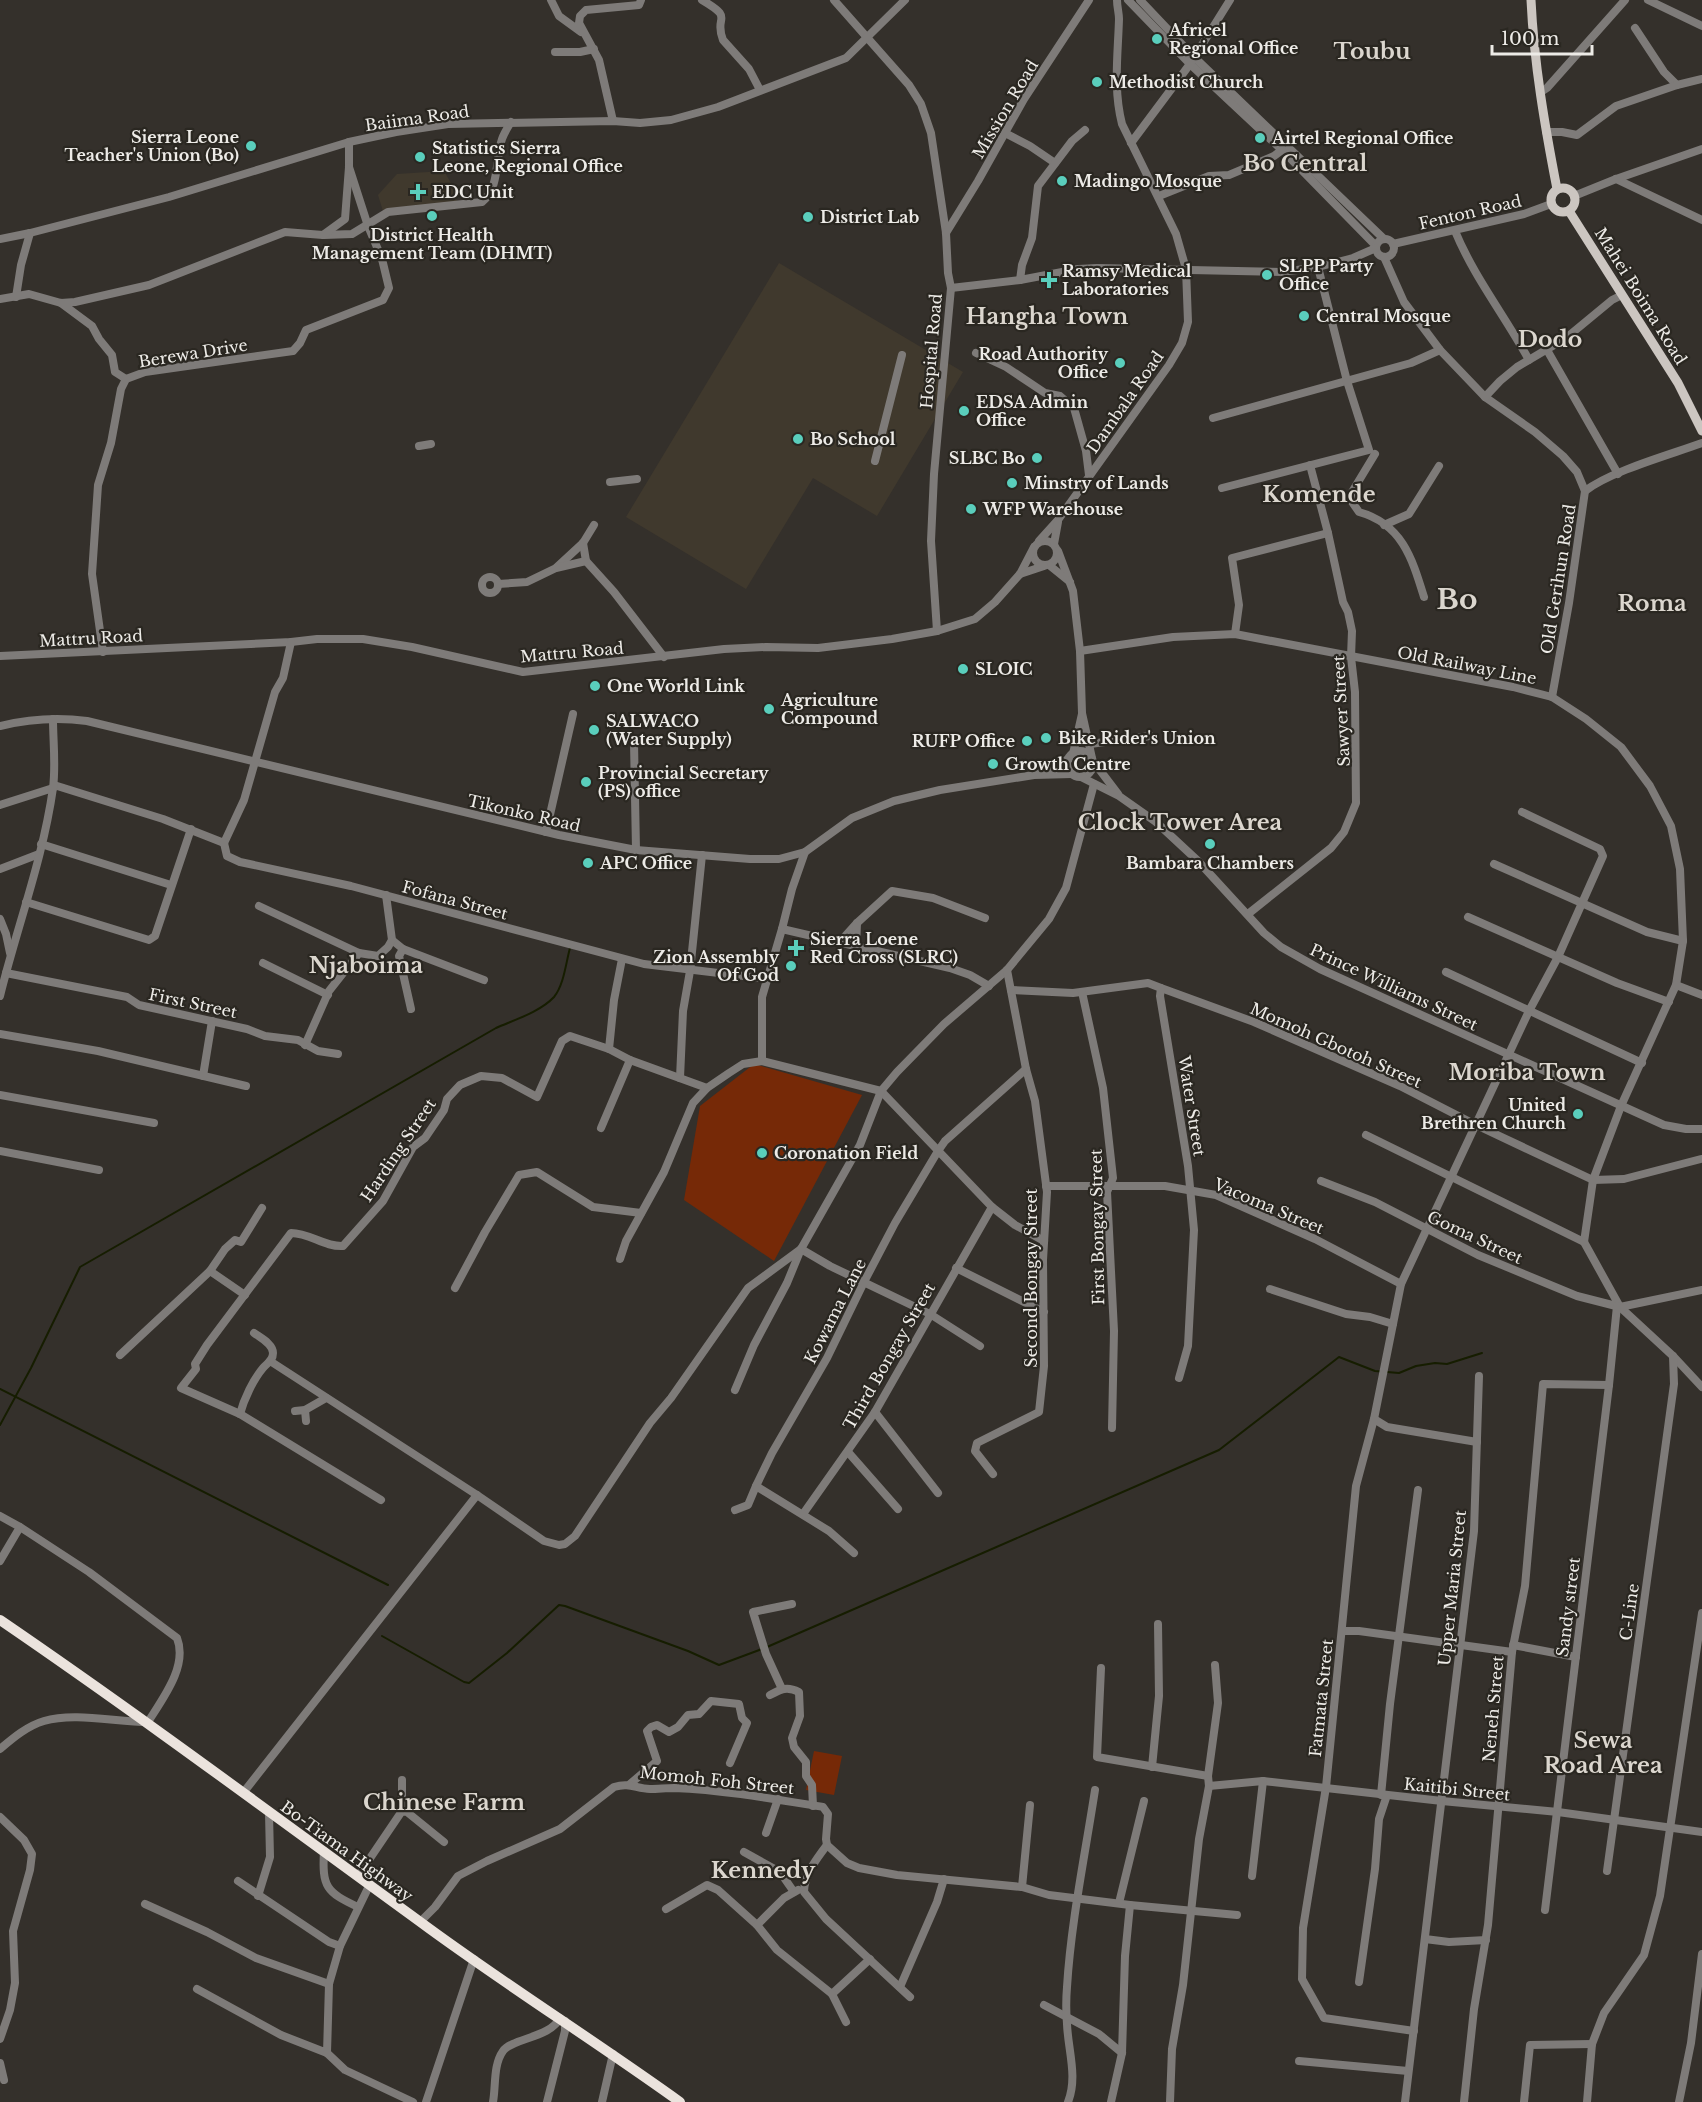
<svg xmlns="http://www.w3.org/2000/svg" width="1702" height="2102" font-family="'Libre Baskerville',serif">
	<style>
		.built { fill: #40392d }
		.green { fill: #762907 }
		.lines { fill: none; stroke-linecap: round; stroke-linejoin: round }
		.stream { stroke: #161d00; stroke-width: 2 }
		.minor { stroke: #7e7b79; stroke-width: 8 }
		.major { stroke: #ccc6c1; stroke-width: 9 }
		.highway { stroke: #ebe3dd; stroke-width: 10 }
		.poi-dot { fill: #5acebc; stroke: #2a2721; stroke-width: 2 }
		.labels { text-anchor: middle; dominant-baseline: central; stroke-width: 4.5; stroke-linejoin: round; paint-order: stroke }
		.poi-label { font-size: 16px; font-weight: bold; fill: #edebe7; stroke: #2a2721; text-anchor: start }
		.street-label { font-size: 16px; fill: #edebe7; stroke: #2a2721 }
		.district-label { font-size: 22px; font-weight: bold; fill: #dbd6ce; stroke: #2a2721 }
		.town-label { font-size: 28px; font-weight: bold; fill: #dbd6ce; stroke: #2a2721 }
	</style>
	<rect width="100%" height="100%" fill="#34302b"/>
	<g class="built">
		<path d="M444 171 455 190 457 203 383 211 378 195 397 174Z"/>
		<path d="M779 263 963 372 877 516 813 478 746 589 626 517Z"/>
	</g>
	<g class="green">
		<path d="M754 1064 862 1095 774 1261 684 1200 700 1106Z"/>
		<path d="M814 1751 842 1756 834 1795 806 1790Z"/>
	</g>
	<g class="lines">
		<g class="stream">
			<path d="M0 1389 388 1585"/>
			<path d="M0 1425 31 1368 80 1267 496 1028C514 1020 540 1012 554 997 564 985 566 962 570 948"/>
			<path d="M382 1636 464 1682 469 1683 507 1653 559 1605 565 1606 688 1651 719 1665 762 1649"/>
			<path d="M767 1647 1219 1450 1339 1357 1375 1371 1399 1373 1416 1366 1435 1363 1447 1364 1482 1353"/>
		</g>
		<g class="minor">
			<path d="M551 0 559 16 581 32"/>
			<path d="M702 0C736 20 713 15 723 40L749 69 760 90"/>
			<path d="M834 0 909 85 921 104 931 133 946 233 948 273 951 288 934 474 931 541 937 631"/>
			<path d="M1128 0 1190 64 1282 150 1376 246"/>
			<path d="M1140 0 1194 57 1384 239"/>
			<path d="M1648 0 1702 26"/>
			<path d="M1635 28 1664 72 1677 85"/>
			<path d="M555 52H580L594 49"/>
			<path d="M1541 92 1547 88 1625 0"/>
			<path d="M613 121 599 60 579 23 580 16 586 10 639 5 641 0"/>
			<path d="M1546 132H1562L1577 135 1616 106 1677 85 1702 79"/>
			<path d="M1005 133 1030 146 1055 163"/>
			<path d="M1131 143 1190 64 1230 0"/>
			<path d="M1616 179 1702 220"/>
			<path d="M1159 196 1209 176 1229 175 1274 156 1282 150"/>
			<path d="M1574 196 1616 179 1702 149"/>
			<path d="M1455 231C1474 277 1505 316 1529 360"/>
			<path d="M946 233 978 181 1024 99 1089 0"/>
			<path d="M324 235 352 234 388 212 482 202C500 188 495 159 502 139 504 133 508 127 511 122"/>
			<circle cx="1385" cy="248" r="9"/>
			<path d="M0 239 30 233 169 197 349 142 396 132 448 124 613 121 640 123 671 120 718 107 846 58 905 0"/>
			<path d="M1393 244 1524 214 1551 204"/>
			<path d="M1384 257 1404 302 1440 350 1485 397 1535 432 1563 456 1577 472 1585 491 1569 603 1552 697"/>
			<path d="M1020 280 1022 265 1032 238 1038 186 1072 141 1085 130"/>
			<path d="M951 288 1020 280 1078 269 1097 268 1283 272 1318 267 1353 258 1376 248"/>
			<path d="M16 297 21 265 30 233"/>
			<path d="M0 299 29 294 61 303 75 302 149 285 285 232 323 235 345 219 349 167V142"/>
			<path d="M61 303 92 326 99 339 112 355 115 372 126 379"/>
			<path d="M1547 350 1618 474"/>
			<path d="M976 353 1006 367 1045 393 1060 396 1074 408 1086 451 1089 475"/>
			<path d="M1485 397 1500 381 1517 367 1566 338 1612 300 1622 295"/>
			<path d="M1213 418 1411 363 1440 350"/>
			<path d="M419 446 431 444"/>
			<path d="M1375 454 1352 492 1350 499 1359 512C1402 524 1412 558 1424 597"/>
			<path d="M875 461 902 355"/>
			<path d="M610 482 637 479"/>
			<path d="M1222 488 1369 450 1347 381 1318 267"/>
			<path d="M1585 491C1611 471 1669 455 1702 443"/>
			<path d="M1384 525 1409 514 1439 466"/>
			<circle cx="1045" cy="553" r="12"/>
			<path d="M1039 541 1058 520 1169 365 1182 343 1188 322 1186 269 1176 234 1122 124C1113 89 1118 54 1119 19 1119 13 1117 7 1117 0"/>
			<path d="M583 543 586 561 614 592 664 657"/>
			<path d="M1054 544 1058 522"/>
			<path d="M1058 551 1073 591 1080 651 1082 713 1092 758"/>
			<path d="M1049 565 1070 582"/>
			<path d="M557 567 583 543 594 525"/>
			<path d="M1020 574 1044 566"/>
			<circle cx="490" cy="585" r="8"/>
			<path d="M498 584 527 582 556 568 586 561"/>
			<path d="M1235 634 1239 605 1232 558 1328 533"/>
			<path d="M1080 651 1173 637 1235 634 1513 687 1552 697 1586 719 1621 747 1650 786 1671 826 1680 869 1683 941 1676 985 1621 1106 1593 1180 1584 1242 1620 1307 1673 1356 1702 1387"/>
			<path d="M103 652 92 574 98 485 111 443 121 389 126 379 145 372 293 351 300 343 306 330 383 300 389 288 382 259 368 226 349 167"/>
			<path d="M0 656 291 642 317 639H363L412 647 523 672 724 649 766 647 818 648 892 639 937 631 975 619 995 602 1020 574 1034 547"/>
			<path d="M0 726C29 719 57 717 87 721L559 835 636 850 750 859H779L805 852 852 818 894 801 940 790 1034 775 1072 774"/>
			<path d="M634 742 636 850"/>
			<path d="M1090 744 1150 736"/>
			<circle cx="1080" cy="764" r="13"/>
			<path d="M1073 754 1082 714"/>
			<path d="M1093 761 1118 794"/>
			<path d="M1038 773 1069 759"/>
			<path d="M1081 777 1119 796 1156 822 1198 861 1264 933 1281 947 1320 969 1664 1125 1686 1129H1702"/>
			<path d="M54 785 163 819 224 843 244 800 275 692 283 678 291 642"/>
			<path d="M0 805 53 788"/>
			<path d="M546 832 573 714"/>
			<path d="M224 843 227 856 240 862 351 886 644 964 768 979"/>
			<path d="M41 844 171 885"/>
			<path d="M1494 864 1647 932 1683 941"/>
			<path d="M0 869 39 854"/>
			<path d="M386 895 392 940 403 949 484 980"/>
			<path d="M26 902 149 940 155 936 191 829"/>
			<path d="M259 906 359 953 378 956 388 947 392 940"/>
			<path d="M1248 914 1331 848 1344 832 1356 803 1355 692 1351 657 1352 631 1348 612 1343 602 1328 533 1310 465"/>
			<path d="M1468 917 1617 983 1669 1002"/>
			<path d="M0 919 6 934 10 953"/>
			<path d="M782 929 950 968 970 975 989 986"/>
			<path d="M839 943 857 923 892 891 933 898 985 918"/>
			<path d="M856 947 857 923"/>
			<path d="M403 949 399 956 411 1009"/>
			<path d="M263 963 328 995"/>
			<path d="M1446 972 1642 1063"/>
			<path d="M6 973 127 997 139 1005 247 1029 265 1036 298 1040 318 1051 338 1054"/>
			<path d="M1676 985 1702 995"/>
			<path d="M1161 988 1254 1022 1400 1086 1476 1125 1593 1180 1624 1179 1701 1159"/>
			<path d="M1011 990 1073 993 1148 983 1161 988 1160 996 1188 1166 1194 1230 1188 1346 1179 1378"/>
			<path d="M1082 992 1103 1088 1113 1178 1107 1192 1114 1331 1112 1428"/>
			<path d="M0 996C17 927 43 859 53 788 56 766 53 741 53 719"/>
			<path d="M0 1034 98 1051 246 1086"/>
			<path d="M305 1045 329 991 359 953"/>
			<path d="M609 1049 614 1000 622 959"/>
			<path d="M762 1061V997L782 929 792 889 805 852"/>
			<path d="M203 1076 212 1021"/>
			<path d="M680 1078 683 1011 690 971 702 855"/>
			<path d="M881 1091 992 1207 1015 1225 1044 1241"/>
			<path d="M0 1095 154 1123"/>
			<path d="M601 1128 630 1060"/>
			<path d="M1366 1135 1584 1242"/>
			<path d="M0 1151 99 1170"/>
			<path d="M1321 1181 1375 1202 1478 1255 1577 1296 1620 1307 1702 1290"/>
			<path d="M1046 1186H1165L1216 1195 1315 1239 1401 1284"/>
			<path d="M801 1249 830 1266 930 1314 980 1346"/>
			<path d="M620 1259 626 1241 664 1172 693 1103 707 1088 729 1073 743 1064 762 1061 881 1091"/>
			<path d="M956 1268 1044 1312"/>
			<path d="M210 1271 245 1295"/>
			<path d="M455 1288 485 1232 519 1175 537 1172 593 1207 641 1213"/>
			<path d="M1270 1289 1346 1314 1370 1317 1393 1324"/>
			<path d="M120 1355 210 1271 225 1249 235 1240 241 1242 262 1208"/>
			<path d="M270 1361 477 1495 544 1541 559 1545 565 1544 575 1536 650 1423 671 1398 748 1288 801 1249"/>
			<path d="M735 1390 754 1345 787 1283 801 1249 860 1145 881 1091 897 1072 944 1024 1007 970 1049 919 1066 888 1094 784"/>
			<path d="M305 1410 306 1421"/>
			<path d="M295 1411 305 1410 326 1398"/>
			<path d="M875 1412 938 1493"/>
			<path d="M240 1414C244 1399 253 1380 263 1368 267 1363 273 1361 273 1353 273 1344 261 1338 254 1333"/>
			<path d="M1374 1419 1387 1427 1477 1442"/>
			<path d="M848 1452 898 1509"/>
			<path d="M993 1474 975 1451 977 1443 1039 1412 1044 1366 1043 1260 1047 1192 1035 1101 1026 1069 1007 970"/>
			<path d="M381 1500 240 1414 181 1388 196 1369 195 1364 207 1345 291 1233C310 1233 324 1247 343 1246L383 1201 413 1147 425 1138 444 1110 447 1099 460 1085 481 1076 502 1078 537 1097 562 1041 570 1036 609 1049 630 1060 707 1088"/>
			<path d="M735 1510 748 1505 756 1486"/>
			<path d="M803 1514 875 1412 992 1207"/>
			<path d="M0 1516 20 1527 0 1561"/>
			<path d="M854 1553 829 1531 756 1486 772 1453 827 1358 864 1282 895 1223 938 1151 945 1141 1026 1069"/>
			<path d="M1342 1631H1359L1512 1652"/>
			<path d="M1513 1645 1576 1657"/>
			<path d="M1101 1668 1097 1757 1208 1776"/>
			<path d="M782 1689 766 1654 753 1612 792 1604"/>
			<path d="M770 1695C781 1689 787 1686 799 1692L800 1716 792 1738 794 1747 806 1762V1776L812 1785 813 1806"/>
			<path d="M0 1749C13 1738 27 1726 44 1721 74 1712 116 1722 148 1722 163 1698 188 1666 177 1638L89 1572 20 1527"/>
			<path d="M1152 1767 1159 1696 1158 1624"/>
			<path d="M402 1780V1811"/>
			<path d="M630 1784 657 1761 647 1731 651 1727 657 1725 669 1732 678 1727 688 1715 699 1714 711 1701 739 1704 742 1718 747 1723 730 1763"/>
			<path d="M1209 1786 1263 1781 1442 1801 1558 1812 1702 1832"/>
			<path d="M243 1793 477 1495"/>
			<path d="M1381 1795 1390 1704 1418 1490"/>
			<path d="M0 1817 24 1840 32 1854 30 1870 13 1931 15 1983 10 2010 0 2039"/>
			<path d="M766 1833 778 1799"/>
			<path d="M827 1845C817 1858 804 1875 804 1892L826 1919 910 1997"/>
			<path d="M324 1851C322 1887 326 1892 358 1907"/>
			<path d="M744 1852 780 1872 794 1892"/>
			<path d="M1607 1871 1674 1384 1673 1356"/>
			<path d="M358 1876 402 1811 407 1812 444 1842"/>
			<path d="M1252 1876 1263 1781"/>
			<path d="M238 1881 329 1942 340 1946"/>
			<path d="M1022 1887 1030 1805"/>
			<path d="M258 1896 270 1857 269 1813"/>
			<path d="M1119 1903 1144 1801"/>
			<path d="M145 1904 207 1932 256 1958 329 1984"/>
			<path d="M666 1909 707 1885 718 1890 757 1925 777 1950 832 1994 870 1959"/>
			<path d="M1545 1910 1609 1385 1617 1306"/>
			<path d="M420 1922 435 1907 458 1876 487 1861 560 1829 614 1787C630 1782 636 1789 650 1789 658 1789 666 1788 674 1788 724 1790 774 1799 823 1807L828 1814 826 1839 827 1845 847 1863 859 1868 897 1875 1022 1887 1049 1895 1130 1905 1237 1915"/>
			<path d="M757 1925 784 1898 798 1890"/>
			<path d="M1425 1939 1449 1942 1486 1940"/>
			<path d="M1359 1982 1375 1869 1379 1819 1387 1795"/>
			<path d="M900 1987 937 1902 944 1879"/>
			<path d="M197 1989 281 2035 327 2053 329 1984 340 1946 370 1884"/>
			<path d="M832 1994 846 2022"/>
			<path d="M1044 2005 1099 2034 1122 2053"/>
			<path d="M1414 2031 1324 2018 1302 1979 1303 1928 1326 1787 1356 1486 1374 1419 1401 1284 1529 1011 1558 957 1603 856 1600 849 1522 812"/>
			<path d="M327 2053 345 2070 413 2102"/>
			<path d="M1299 2061 1408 2071"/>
			<path d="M0 2063 4 2080"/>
			<path d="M426 2102 474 1959"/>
			<path d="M493 2102C496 2086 493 2065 503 2051 512 2038 550 2038 560 2018"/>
			<path d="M547 2102 565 2031V2021"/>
			<path d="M602 2102 613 2054"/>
			<path d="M1068 2102C1078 2077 1068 2050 1067 2024 1066 2012 1066 1999 1067 1987 1071 1922 1085 1855 1095 1790"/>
			<path d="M1111 2102 1122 2053 1125 1956 1130 1905"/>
			<path d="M1170 2102 1172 2049 1183 1985 1199 1839 1209 1786 1208 1776 1218 1703 1215 1665"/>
			<path d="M1405 2102 1474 1531 1479 1376"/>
			<path d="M1464 2102 1474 2009 1488 1925 1512 1652 1525 1586 1543 1384 1609 1385"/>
			<path d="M1524 2102 1530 2045 1592 2044"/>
			<path d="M1587 2102 1592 2044 1604 2013 1644 1955 1660 1896 1702 1613"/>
			<path d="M1679 2102 1691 2043 1702 1954"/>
		</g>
		<g class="major">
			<path d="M1531 0C1534 64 1545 127 1557 189"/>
			<circle cx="1563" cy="200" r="12"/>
			<path d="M1569 211 1678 383 1702 431"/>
		</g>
		<path class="highway" d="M0 1620C142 1717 280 1820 419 1921 504 1984 594 2040 680 2102"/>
	</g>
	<g class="poi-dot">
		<circle cx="1157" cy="39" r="6"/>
		<circle cx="1097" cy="82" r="6"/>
		<circle cx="1260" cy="138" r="6"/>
		<circle cx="251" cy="146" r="6"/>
		<circle cx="420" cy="157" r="6"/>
		<circle cx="1062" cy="181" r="6"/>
		<path d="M415 183h6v6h6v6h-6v6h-6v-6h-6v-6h6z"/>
		<circle cx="432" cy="216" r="6"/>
		<circle cx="808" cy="217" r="6"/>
		<circle cx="1267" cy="275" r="6"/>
		<path d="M1046 271h6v6h6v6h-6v6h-6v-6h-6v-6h6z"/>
		<circle cx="1304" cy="316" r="6"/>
		<circle cx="1120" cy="363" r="6"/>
		<circle cx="964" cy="411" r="6"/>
		<circle cx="798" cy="439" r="6"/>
		<circle cx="1037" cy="458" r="6"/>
		<circle cx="1012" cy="483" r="6"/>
		<circle cx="971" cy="509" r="6"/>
		<circle cx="963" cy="669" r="6"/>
		<circle cx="595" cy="686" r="6"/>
		<circle cx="769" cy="709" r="6"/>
		<circle cx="594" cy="730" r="6"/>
		<circle cx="1046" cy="738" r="6"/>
		<circle cx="1027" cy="741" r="6"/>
		<circle cx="993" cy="764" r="6"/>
		<circle cx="586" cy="782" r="6"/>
		<circle cx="1210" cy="844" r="6"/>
		<circle cx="588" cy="863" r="6"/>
		<path d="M793 939h6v6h6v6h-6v6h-6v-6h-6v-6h6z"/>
		<circle cx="791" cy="966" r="6"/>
		<circle cx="1578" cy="1114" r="6"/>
		<circle cx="762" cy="1153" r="6"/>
	</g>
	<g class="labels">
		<g class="poi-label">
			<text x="1169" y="30">Africel<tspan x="1169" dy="18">Regional Office</tspan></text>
			<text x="1109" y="82">Methodist Church</text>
			<text x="239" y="137" text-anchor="end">Sierra Leone<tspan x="239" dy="18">Teacher's Union (Bo)</tspan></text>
			<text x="1272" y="138">Airtel Regional Office</text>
			<text x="432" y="148">Statistics Sierra<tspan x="432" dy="18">Leone, Regional Office</tspan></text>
			<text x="1074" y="181">Madingo Mosque</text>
			<text x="432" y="192">EDC Unit</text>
			<text x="820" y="217">District Lab</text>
			<text x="432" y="235" text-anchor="middle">District Health<tspan x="432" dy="18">Management Team (DHMT)</tspan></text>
			<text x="1279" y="266">SLPP Party<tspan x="1279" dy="18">Office</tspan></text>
			<text x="1062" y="271">Ramsy Medical<tspan x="1062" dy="18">Laboratories</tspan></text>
			<text x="1316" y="316">Central Mosque</text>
			<text x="1108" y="354" text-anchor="end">Road Authority<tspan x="1108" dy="18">Office</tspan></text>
			<text x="976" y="402">EDSA Admin<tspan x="976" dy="18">Office</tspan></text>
			<text x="810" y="439">Bo School</text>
			<text x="1025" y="458" text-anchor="end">SLBC Bo</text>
			<text x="1024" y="483">Minstry of Lands</text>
			<text x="983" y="509">WFP Warehouse</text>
			<text x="975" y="669">SLOIC</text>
			<text x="607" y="686">One World Link</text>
			<text x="781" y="700">Agriculture<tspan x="781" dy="18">Compound</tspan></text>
			<text x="606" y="721">SALWACO<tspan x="606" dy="18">(Water Supply)</tspan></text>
			<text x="1058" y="738">Bike Rider's Union</text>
			<text x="1015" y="741" text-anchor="end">RUFP Office</text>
			<text x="1005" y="764">Growth Centre</text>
			<text x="598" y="773">Provincial Secretary<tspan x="598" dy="18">(PS) office</tspan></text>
			<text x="600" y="863">APC Office</text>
			<text x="1210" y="863" text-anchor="middle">Bambara Chambers</text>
			<text x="810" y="939">Sierra Loene<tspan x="810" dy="18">Red Cross (SLRC)</tspan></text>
			<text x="779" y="957" text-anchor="end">Zion Assembly<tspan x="779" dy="18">Of God</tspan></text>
			<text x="1566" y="1105" text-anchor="end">United<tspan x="1566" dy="18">Brethren Church</tspan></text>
			<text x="774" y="1153">Coronation Field</text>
		</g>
		<g class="street-label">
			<text transform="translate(1005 109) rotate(-59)">Mission Road</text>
			<text transform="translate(417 118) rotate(-8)">Baiima Road</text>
			<text transform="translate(1470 212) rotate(-13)">Fenton Road</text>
			<text transform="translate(1641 296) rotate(58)">Mahei Boima Road</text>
			<text transform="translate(931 351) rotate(-85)">Hospital Road</text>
			<text transform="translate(193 353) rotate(-9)">Berewa Drive</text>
			<text transform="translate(1125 402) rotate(-55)">Dambala Road</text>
			<text transform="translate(1558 579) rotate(-81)">Old Gerihun Road</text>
			<text transform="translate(91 638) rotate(-3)">Mattru Road</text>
			<text transform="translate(572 652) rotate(-5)">Mattru Road</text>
			<text transform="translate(1467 665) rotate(11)">Old Railway Line</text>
			<text transform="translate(1341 711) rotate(-93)">Sawyer Street</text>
			<text transform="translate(524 813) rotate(13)">Tikonko Road</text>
			<text transform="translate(455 900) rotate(15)">Fofana Street</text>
			<text transform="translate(1394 987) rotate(25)">Prince Williams Street</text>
			<text transform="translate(193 1003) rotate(12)">First Street</text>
			<text transform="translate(1336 1045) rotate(24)">Momoh Gbotoh Street</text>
			<text transform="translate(1192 1106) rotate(81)">Water Street</text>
			<text transform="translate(398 1150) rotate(-56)">Harding Street</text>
			<text transform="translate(1269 1206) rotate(23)">Vacoma Street</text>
			<text transform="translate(1097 1227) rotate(-91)">First Bongay Street</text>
			<text transform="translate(1475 1237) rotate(25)">Goma Street</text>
			<text transform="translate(1031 1278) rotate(-90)">Second Bongay Street</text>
			<text transform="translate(835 1311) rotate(-63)">Kowama Lane</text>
			<text transform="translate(889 1356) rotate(-60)">Third Bongay Street</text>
			<text transform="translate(1452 1588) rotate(-84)">Upper Maria Street</text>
			<text transform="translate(1568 1607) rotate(-83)">Sandy street</text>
			<text transform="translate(1629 1612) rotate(-82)">C-Line</text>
			<text transform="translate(1321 1698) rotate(-84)">Fatmata Street</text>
			<text transform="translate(1493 1709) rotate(-85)">Neneh Street</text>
			<text transform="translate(717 1780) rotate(6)">Momoh Foh Street</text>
			<text transform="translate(1457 1789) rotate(6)">Kaitibi Street</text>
			<text transform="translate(347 1851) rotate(36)">Bo-Tiama Highway</text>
		</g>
		<g class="district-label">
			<text x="1372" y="51">Toubu</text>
			<text x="1305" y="163">Bo Central</text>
			<text x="1047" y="316">Hangha Town</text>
			<text x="1550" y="339">Dodo</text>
			<text x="1319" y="494">Komende</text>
			<text x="1652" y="603">Roma</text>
			<text x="1180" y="822">Clock Tower Area</text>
			<text x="366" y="965">Njaboima</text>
			<text x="1527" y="1072">Moriba Town</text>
			<text x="1603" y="1740">Sewa<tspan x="1603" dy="25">Road Area</tspan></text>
			<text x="444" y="1802">Chinese Farm</text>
			<text x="763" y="1870">Kennedy</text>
		</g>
		<g class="town-label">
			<text x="1457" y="599">Bo</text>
		</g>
	</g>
	<path d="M1492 45v9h100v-9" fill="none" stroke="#edebe7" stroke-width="3"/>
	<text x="1501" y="45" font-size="18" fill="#edebe7" stroke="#2a2721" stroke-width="4.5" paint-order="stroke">100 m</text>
</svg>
